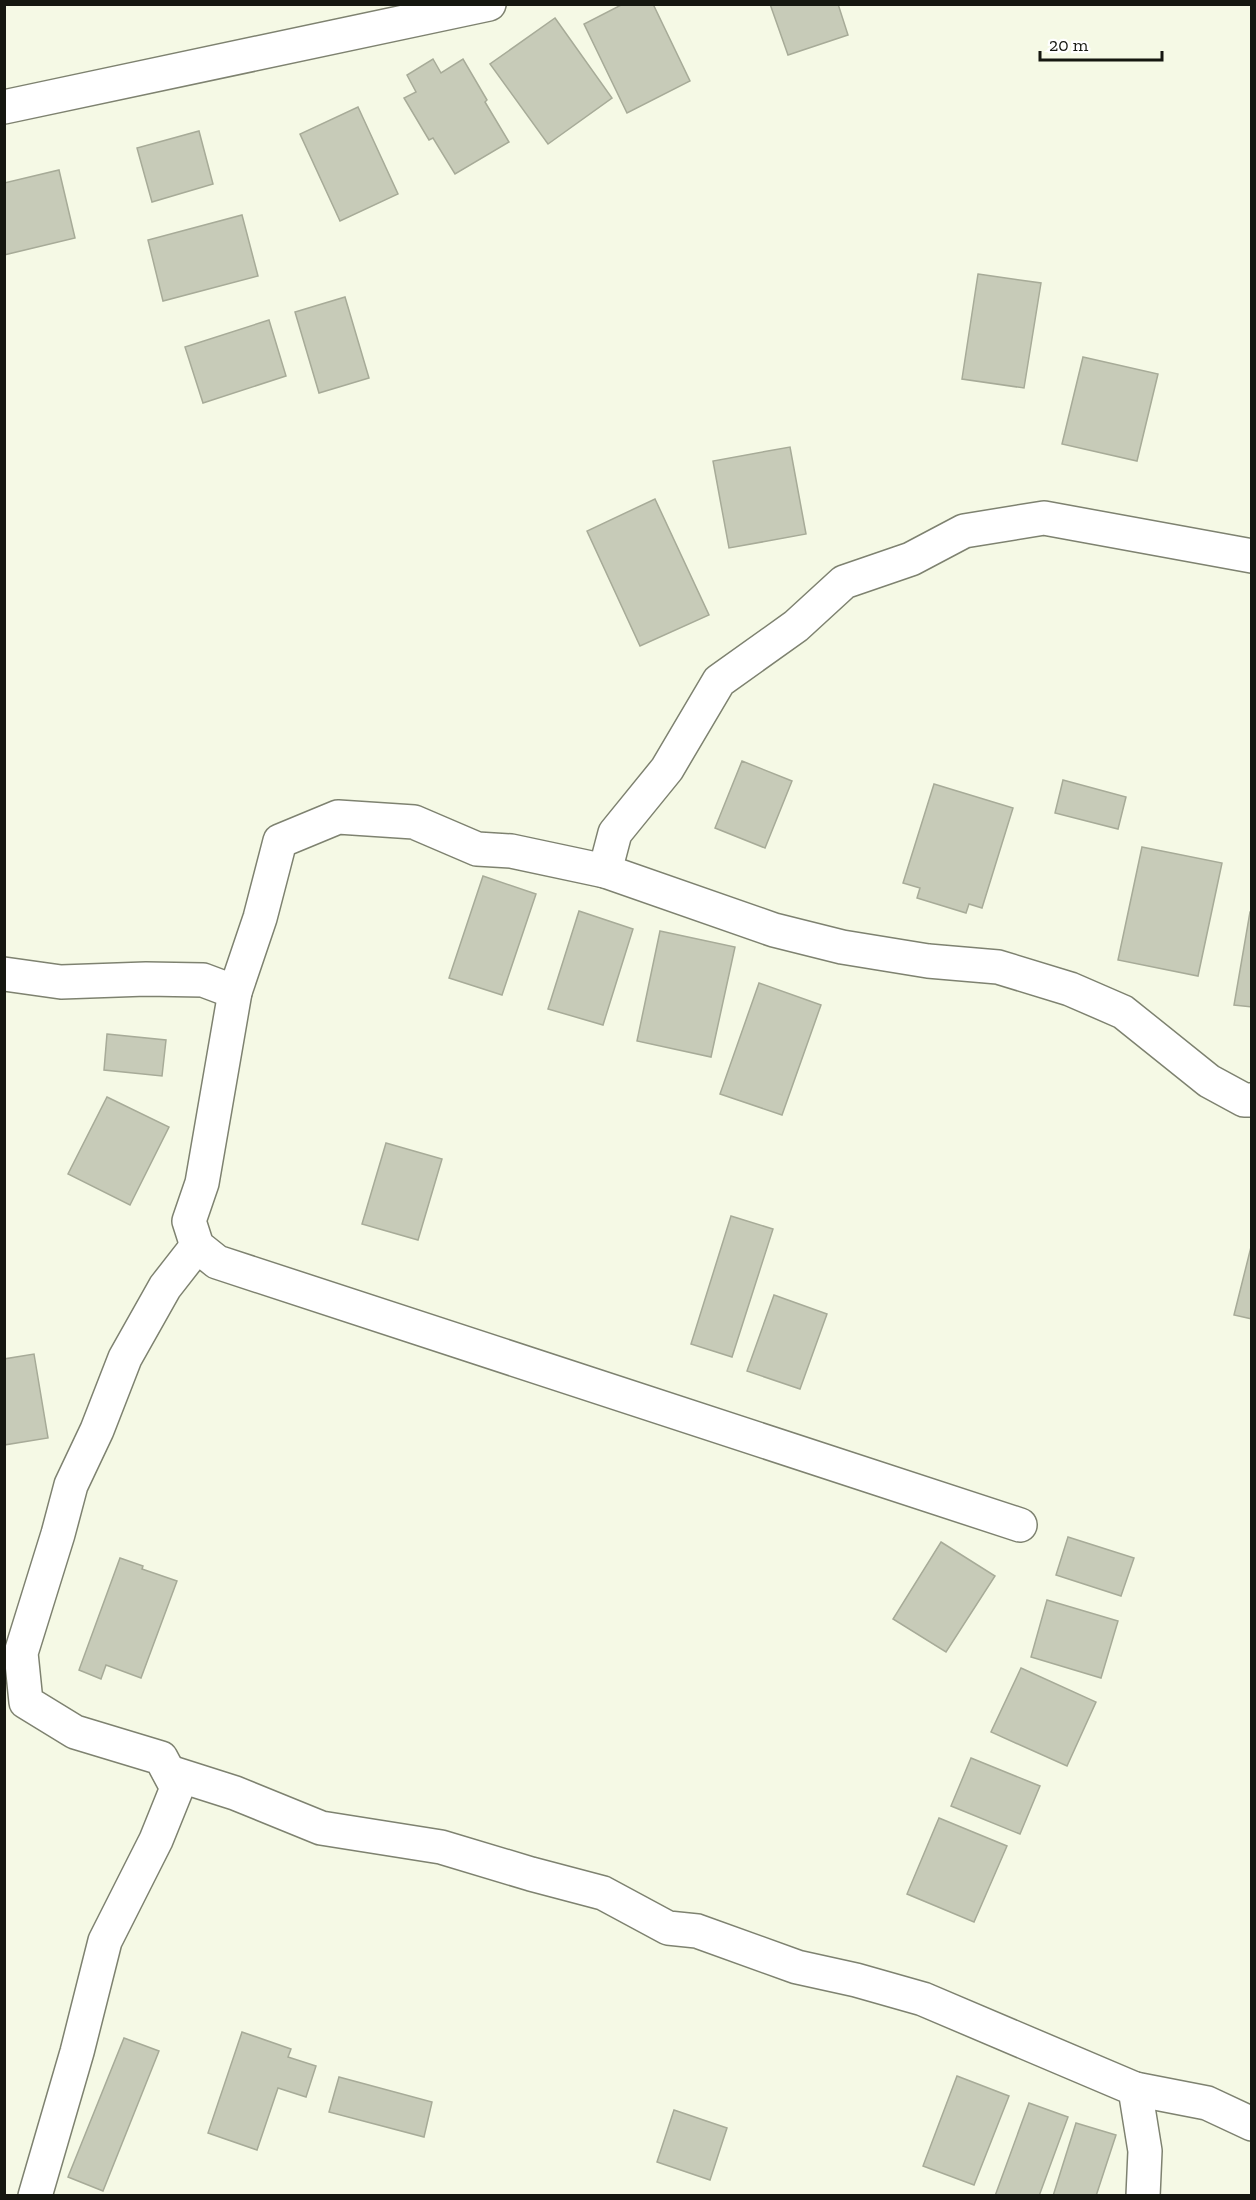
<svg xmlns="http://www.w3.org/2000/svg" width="1256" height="2200" font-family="'Zilla Slab',serif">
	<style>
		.building { fill: #c7cbb8; stroke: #a7ab98; stroke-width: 1.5 }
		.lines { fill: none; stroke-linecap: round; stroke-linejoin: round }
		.street-casing { stroke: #7e8270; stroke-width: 36 }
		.street { stroke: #fff; stroke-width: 33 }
	</style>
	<rect width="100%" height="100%" fill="#f5f9e5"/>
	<g class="building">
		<path d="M623 4H653L690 81 627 113 584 24Z"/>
		<path d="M770 4H838L848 35 788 55Z"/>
		<path d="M555 18 612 98 548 144 490 64Z"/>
		<path d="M433 59 441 73 463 59 487 100 485 102 509 142 455 174 433 138 429 140 404 98 416 92 407 75Z"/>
		<path d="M358 107 398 194 340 221 300 134Z"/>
		<path d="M199 131 213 184 152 202 137 148Z"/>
		<path d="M59 170 75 238 4 255V183Z"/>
		<path d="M242 215 258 276 163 301 148 240Z"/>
		<path d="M978 274 1041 283 1024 388 962 379Z"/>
		<path d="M345 297 369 378 319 393 295 312Z"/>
		<path d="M269 320 286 376 203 403 185 347Z"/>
		<path d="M1083 357 1158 374 1137 461 1062 444Z"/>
		<path d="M790 447 806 534 729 548 713 461Z"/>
		<path d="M655 499 709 615 640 646 587 531Z"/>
		<path d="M742 761 792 781 765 848 715 828Z"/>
		<path d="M1063 780 1126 797 1118 829 1055 813Z"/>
		<path d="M934 784 1013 808 982 908 969 904 966 913 917 898 920 888 903 883Z"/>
		<path d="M1142 847 1222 863 1198 976 1118 960Z"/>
		<path d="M483 876 536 894 502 995 449 978Z"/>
		<path d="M579 911 633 929 603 1025 548 1009Z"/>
		<path d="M1250 912H1252V1007L1234 1005Z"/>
		<path d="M660 931 735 947 711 1057 637 1041Z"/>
		<path d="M759 983 821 1005 782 1115 720 1094Z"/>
		<path d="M107 1034 166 1040 162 1076 104 1070Z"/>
		<path d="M107 1097 169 1127 130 1205 68 1174Z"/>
		<path d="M386 1143 442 1159 418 1240 362 1224Z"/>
		<path d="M731 1216 773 1229 732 1357 691 1344Z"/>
		<path d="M1252 1243V1319L1234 1315Z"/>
		<path d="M774 1295 827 1314 800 1389 747 1371Z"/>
		<path d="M34 1354 48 1438 4 1445V1359Z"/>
		<path d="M1068 1537 1134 1558 1121 1596 1056 1575Z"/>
		<path d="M941 1542 995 1576 946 1652 893 1619Z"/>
		<path d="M120 1558 143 1566 142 1569 177 1581 141 1678 106 1665 101 1679 79 1670Z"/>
		<path d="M1047 1600 1118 1621 1101 1678 1031 1657Z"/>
		<path d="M1021 1668 1096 1702 1067 1766 991 1732Z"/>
		<path d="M971 1758 1040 1786 1020 1834 951 1806Z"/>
		<path d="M939 1818 1007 1846 974 1922 907 1894Z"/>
		<path d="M242 2032 291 2049 288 2057 316 2066 306 2097 278 2088 257 2150 208 2133Z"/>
		<path d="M124 2038 159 2051 103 2191 68 2177Z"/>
		<path d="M957 2076 1009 2096 974 2185 923 2166Z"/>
		<path d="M339 2077 432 2102 424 2137 329 2112Z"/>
		<path d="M1029 2103 1068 2117 1039 2196H995Z"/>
		<path d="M674 2110 727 2128 710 2180 657 2162Z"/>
		<path d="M1076 2123 1116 2135 1096 2196H1053Z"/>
	</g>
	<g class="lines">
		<g class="street-casing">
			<g id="street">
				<path d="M4 107 489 4"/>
				<path d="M605 871 774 930 842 947 928 961 998 967 1070 989 1123 1012 1209 1081 1244 1100H1252"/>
				<path d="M4 974 61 982 146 979 203 980 235 992 260 918 280 841 338 817 414 822 477 849 511 851 605 871 615 833 667 769 719 681 796 626 844 582 911 559 964 531 1044 518 1252 556"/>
				<path d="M235 992 202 1183 189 1221 197 1246 217 1262 1020 1525"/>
				<path d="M169 1772 235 1793 321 1828 441 1847 531 1874 603 1893 668 1928 697 1931 797 1967 856 1980 923 1999 1135 2089 1145 2151 1143 2196"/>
				<path d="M1135 2089 1207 2103 1252 2124"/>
				<path d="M35 2196 77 2052 105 1941 156 1840 177 1788 161 1758 75 1732 26 1702 21 1653 58 1534 71 1485 97 1430 125 1358 165 1287 197 1246"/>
			</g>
		</g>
		<use href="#street" class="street"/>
	</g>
	<rect width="1256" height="2200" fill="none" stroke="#151710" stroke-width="12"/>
	<path d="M1040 51v9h122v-9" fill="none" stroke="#151710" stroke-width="3"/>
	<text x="1049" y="51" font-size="18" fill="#151710" stroke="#ffffff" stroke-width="4.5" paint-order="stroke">20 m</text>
</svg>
